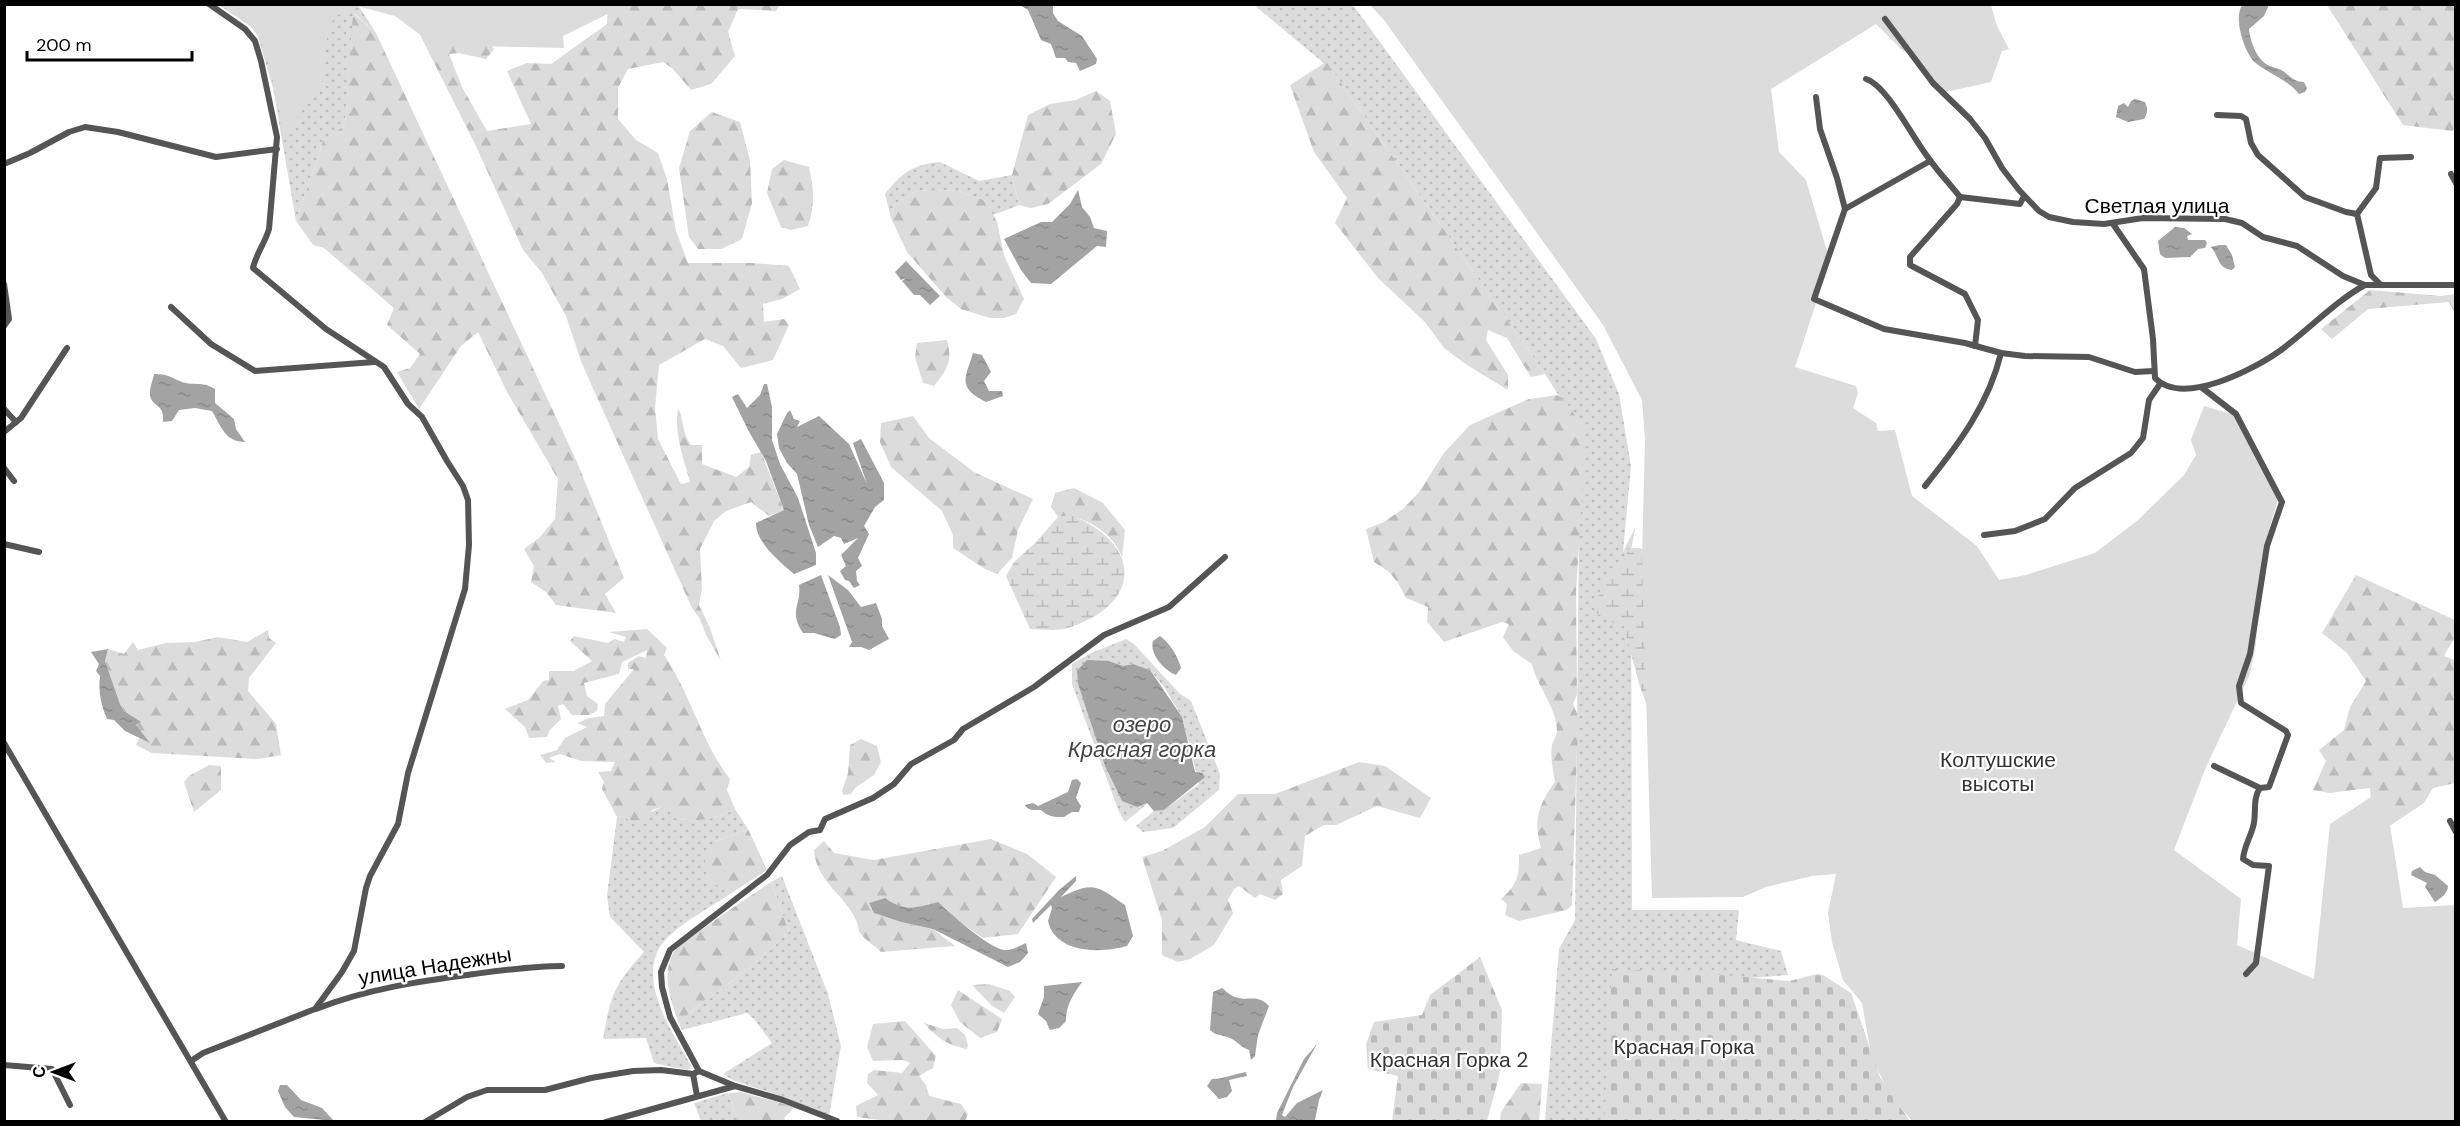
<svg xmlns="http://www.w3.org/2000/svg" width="2460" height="1126" font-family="'DM Sans',sans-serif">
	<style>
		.grass { fill: url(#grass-dots) }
		.forest { fill: url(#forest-firs) }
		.wetland { fill: url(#wetland-marsh) }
		.cemetery { fill: url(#cemetery-stones) }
		.park { fill: #dcdcdc }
		.water { fill: url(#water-ripples) }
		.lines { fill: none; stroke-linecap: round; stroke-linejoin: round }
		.street { stroke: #555; stroke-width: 6 }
		.labels { text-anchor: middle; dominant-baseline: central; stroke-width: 4.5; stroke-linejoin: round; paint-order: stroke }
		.street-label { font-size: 21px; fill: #000; stroke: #fff }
		.park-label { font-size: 21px; fill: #333; stroke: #fff }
		.water-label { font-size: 22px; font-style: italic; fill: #444; stroke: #fff }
	</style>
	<defs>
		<pattern id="grass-dots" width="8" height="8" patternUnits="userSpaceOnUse" patternTransform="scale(1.5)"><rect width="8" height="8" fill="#dcdcdc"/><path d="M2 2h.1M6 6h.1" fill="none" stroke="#bbb" stroke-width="1.8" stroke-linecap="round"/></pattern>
		<pattern id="forest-firs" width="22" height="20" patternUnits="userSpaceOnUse" patternTransform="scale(1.5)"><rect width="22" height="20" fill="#dcdcdc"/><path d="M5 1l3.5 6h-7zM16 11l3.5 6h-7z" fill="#bbb"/></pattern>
		<pattern id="wetland-marsh" width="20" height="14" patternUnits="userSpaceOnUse" patternTransform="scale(1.5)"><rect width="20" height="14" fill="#dcdcdc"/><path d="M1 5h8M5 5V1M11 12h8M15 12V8" fill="none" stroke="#bbb"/></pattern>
		<pattern id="cemetery-stones" width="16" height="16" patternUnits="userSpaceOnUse" patternTransform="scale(1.5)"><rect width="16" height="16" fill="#dcdcdc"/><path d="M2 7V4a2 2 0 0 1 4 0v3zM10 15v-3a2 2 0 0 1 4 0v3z" fill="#bbb"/></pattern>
		<pattern id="water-ripples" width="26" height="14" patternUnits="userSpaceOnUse" patternTransform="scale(1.5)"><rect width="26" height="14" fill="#a3a3a3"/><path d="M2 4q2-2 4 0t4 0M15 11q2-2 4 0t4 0" fill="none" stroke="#8b8b8b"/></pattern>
	</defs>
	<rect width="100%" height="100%" fill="#fff"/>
	<g class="grass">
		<path d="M219 5H358L376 33 354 13 345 125 323 141 296 221 273 88 256 30Z"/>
		<path d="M1254 5H1353L1596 339 1619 394 1631 466 1623 552 1635 528 1631 551 1632 910H1739L1736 940 1781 951 1788 975 1737 979 1786 1121H1545L1559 949 1575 920 1580 429 1545 374 1332 70Z"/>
		<path d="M940 162 979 181 1012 175 1019 205 993 215 986 201 958 191 936 190 917 191 895 204 891 218 885 194C901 174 913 164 940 162Z"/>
		<path d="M1126 639 1134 644 1179 693 1191 701 1220 774 1219 790 1173 828 1143 832 1136 826 1154 811 1164 810 1199 784 1182 717 1165 688 1150 670 1133 664 1123 666 1109 661 1078 684 1105 766 1122 801 1148 803 1125 822 1119 812 1072 684V664L1091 653Z"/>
		<path d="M662 807 671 812 670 817C695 823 712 821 735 809L748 829 714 842 706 877 730 894C711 907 686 920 669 936 630 973 672 1031 692 1067L687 1070 654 1063 646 1038 603 1039C611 995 613 986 644 952L610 917 607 896 617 817 623 816 632 821Z"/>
		<path d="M782 876 828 994 841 1046 829 1116 786 1098 735 1081 723 1074 772 1043 754 1019 747 1013 682 1030 679 1024 694 1009 752 966 789 932 771 882Z"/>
		<path d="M728 1093 738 1121H701L694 1103Z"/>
	</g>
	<g class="forest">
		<path d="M405 5 486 40 494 49 486 59 459 53 449 54 462 87 487 131 531 124 507 71 527 63 551 64 607 24 608 5H780L776 11 738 9 728 32 735 56 711 84 691 90 672 68 663 62 628 69 618 88V119L636 140 658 153 667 179 676 231 688 263H753L789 266 800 289 782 299 763 304 764 322 784 319 789 325 773 360 741 368 723 346 705 339 659 365 655 407 658 439 681 484 690 482C683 456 674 434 678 408 684 420 682 434 691 445H702V464L736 477 749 467 751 455 761 452 784 510 769 516 751 502 726 511 714 521 700 549 702 589 699 605 710 628 721 661 706 635 700 619 692 608 582 364 566 316 542 273 523 250 475 144Z"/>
		<path d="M2327 5H2455V129L2452 131 2403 125Z"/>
		<path d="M353 13 376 33 577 462 624 578 605 594 616 613 556 605 546 592 531 582 534 566 524 549 539 538 555 519 558 479 507 392 478 332 461 346 419 409 397 372 410 368 420 354 387 325 394 308 324 248 313 245 296 221 323 141 345 125Z"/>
		<path d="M1326 62 1332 70 1545 374 1531 377 1507 338 1488 330 1486 340 1508 375V390L1467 365 1444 348 1425 322 1378 278 1335 223 1347 198 1314 152 1290 85Z"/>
		<path d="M1096 91 1110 101 1116 134 1101 164 1048 204 1031 208 1019 205 1012 175 1028 115 1050 104 1076 100Z"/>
		<path d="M712 112 740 122 750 160 752 203 742 239 721 249H698L689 237 679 168 690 131Z"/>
		<path d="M784 160 809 167C814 188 815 206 808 226L791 230 781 227 767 193 772 169Z"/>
		<path d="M936 190 958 191 986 201 997 222 1004 255 1024 299 1016 314 1004 318H990L961 309 946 297 907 252 891 218 895 204 917 191Z"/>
		<path d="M2370 290 2441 296 2455 294V313L2449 302 2368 309 2332 339 2321 329Z"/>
		<path d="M947 340C953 361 947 370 934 386L923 383 915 357 917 343Z"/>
		<path d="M1557 395 1564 399 1583 427 1582 496 1576 593 1577 694 1573 704 1578 716 1572 905 1567 910 1519 921 1505 915 1507 904 1501 899C1518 884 1519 876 1519 855L1541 848C1533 821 1538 805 1555 782 1553 770 1550 757 1552 745 1553 740 1557 736 1557 731 1557 708 1537 686 1532 664L1513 651 1503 637 1509 624 1502 622 1444 642 1427 622 1428 607 1406 598 1398 583 1389 572 1374 562 1366 529 1382 523 1403 509 1419 492 1444 453 1470 425 1529 399Z"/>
		<path d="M913 416 929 438 974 472 1033 499 1018 530 1012 558 997 574 985 569 953 548V535L942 511 891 467 880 442 881 423Z"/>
		<path d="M1074 488 1103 503 1125 530 1122 557C1114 533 1082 513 1058 517L1051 507 1055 493Z"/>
		<path d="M2356 575 2455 620V637L2444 656 2455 660V783L2433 788 2424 803 2388 827 2373 825 2370 788 2330 793 2313 790 2326 761 2319 750 2344 730 2350 707 2366 681 2347 653 2322 633Z"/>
		<path d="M647 629 667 648 664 655C691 694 701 742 730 779L727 790 735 809C712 821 695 823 670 817V812L662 807 652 810 647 818 632 821 623 816 617 817 602 789 604 782 598 772 611 771 615 762 581 761 560 754 549 758 556 762 546 763 540 755 557 750 565 738 587 727 577 723 589 718 604 716 605 704 634 669H628V663L639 656 646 658 647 650 622 662 619 674 584 683 587 696 598 704 597 711 589 715H572L563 704 558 706 561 719 550 730 547 737 529 738 525 727 505 709 528 700 543 681 549 680V671H574L592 661 570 641 574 636 608 643 614 639 624 642 626 637 609 632Z"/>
		<path d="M268 630 269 638 276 643 249 678 248 691 276 724 281 755 258 759 152 753 136 745 139 738 149 742 136 725 140 722 124 711 120 704 105 661 108 649 124 654 133 642 138 650 166 643 195 642 218 637 247 642Z"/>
		<path d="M861 739 877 746 881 762 874 775 855 788 851 794 843 795 842 791 848 773 850 745Z"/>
		<path d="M1359 762 1385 766 1431 798 1420 818 1377 806 1336 825H1324L1305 836 1302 866 1281 880 1283 894 1275 900 1260 894 1255 898 1239 886 1234 889 1228 900 1233 913 1214 945 1190 959 1178 962 1162 955V920L1142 857 1162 851 1205 827 1238 794H1275Z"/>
		<path d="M209 765 221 766V790L194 812 184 782 189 776Z"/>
		<path d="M748 829 767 870 730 894 706 877 705 861 714 842Z"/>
		<path d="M991 839 1027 854 1056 877 1018 934 983 938 953 918 937 902C914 908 905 912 885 898L869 903 874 913 901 922 933 929 955 946 881 952C875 946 865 940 860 933 858 930 858 924 856 920 844 894 816 881 814 850L824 841 834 853 874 860Z"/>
		<path d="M771 882 789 932 752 966 694 1009 679 1024C671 1001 661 976 673 953 678 944 756 892 771 882Z"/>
		<path d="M989 984 1010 991 1015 997 1004 1013 991 1005 972 985Z"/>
		<path d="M958 990 1002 1019 997 1032 980 1038 960 1022 951 1005Z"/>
		<path d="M905 1021 936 1056 933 1068 919 1076 926 1085 929 1096 961 1104 968 1114 965 1121 895 1122 857 1117 856 1106 878 1095 867 1083 868 1074 874 1070 902 1073 910 1063 903 1060 873 1061 867 1047 873 1024Z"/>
		<path d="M924 1023 943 1029 957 1028 965 1035 968 1045 967 1049C947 1045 937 1038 924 1023Z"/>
		<path d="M1521 1083 1542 1084 1539 1121H1500L1501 1112Z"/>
		<path d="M741 1092 795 1107 784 1118 786 1121H738L728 1093Z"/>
	</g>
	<g class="wetland">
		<path d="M1070 515C1140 542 1145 601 1071 627 1057 632 1044 629 1030 629L1006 576 1014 562 1035 543 1058 517Z"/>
		<path d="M1629 548H1640L1646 551 1652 718 1640 687 1622 620 1614 625 1607 613 1598 615 1595 611C1598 595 1604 573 1621 569Z"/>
	</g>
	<g class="cemetery">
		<path d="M1480 957 1502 1010 1500 1073 1487 1121H1392L1398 1076 1368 1069 1366 1044 1374 1022 1422 1015 1430 995Z"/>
		<path d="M1612 969 1691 972 1789 981 1817 974 1823 975 1851 993 1880 1077 1910 1121 1604 1122Z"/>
	</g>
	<g class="park">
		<path d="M220 5H626L563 36 564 48 434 45 395 16 357 6 335 17 328 30 323 79 283 140C282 121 278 103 274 85 263 44 261 25 220 5Z"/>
		<path d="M1370 5H1991L1997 26 2009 49 2002 51 1991 82 1941 93 1906 48 1904 52 1876 24 1771 89 1779 152 1806 180 1830 261 1795 367 1856 386 1858 393 1853 408 1876 423 1878 431 1895 430 1912 496 1977 546 1999 580 2026 575 2095 553 2138 520 2184 475 2196 455 2191 440 2204 406 2232 414 2249 437 2278 499 2265 544 2260 580 2256 644 2250 674 2206 767 2174 850 2241 899 2237 945 2314 979 2330 824 2377 793H2385L2403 908 2455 905V1121H1912L1890 1094 1872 1059 1862 1003 1843 980 1832 942 1828 913 1836 874 1812 876 1766 887 1743 897 1652 898 1642 559 1645 440 1642 400 1603 325 1384 20Z"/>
	</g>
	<g class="water">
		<path d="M2243 4 2269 5 2264 16 2249 29C2250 41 2257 61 2270 66 2275 68 2278 68 2283 71 2291 77 2294 82 2304 82L2307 88 2305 92 2299 94C2288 80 2271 75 2257 64 2245 56 2232 16 2243 4Z"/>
		<path d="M1020 5H1053V13L1058 21 1082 36 1097 59 1096 64 1080 71 1076 63 1068 62 1065 58H1056L1051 44 1041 40 1028 10Z"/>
		<path d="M2135 99 2145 102C2148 109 2148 113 2144 119L2128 122 2116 117 2118 106 2124 103 2128 107 2131 101Z"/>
		<path d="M1078 190 1082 207 1090 217 1094 228 1107 231 1106 247 1097 246 1051 284 1031 283 1021 270 1004 239 1041 222H1052L1070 204Z"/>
		<path d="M2175 227 2184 228 2192 234 2187 236 2188 240H2205L2207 243 2205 248 2198 249 2190 257 2165 258 2160 254 2158 241Z"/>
		<path d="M2219 245H2226L2232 255 2235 267 2232 270C2217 268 2219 256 2211 247Z"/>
		<path d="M906 261 940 296 930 305 920 295H914L902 281 906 278 901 280 895 272Z"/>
		<path d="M973 353 982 355 991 372 984 381 989 391H1002L1003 396 986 402C957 387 965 379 973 353Z"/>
		<path d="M154 374C168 374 170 377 182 382 194 386 202 381 215 389V403L234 419 236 429 245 442C225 442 221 426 212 411L195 408 179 410 172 421 163 422C165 403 152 408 150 395 149 389 153 380 154 374Z"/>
		<path d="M764 384H767L772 407V440L780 464 798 498 804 516 816 553V565L794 574C780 562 756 543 756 523L784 510 766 461 748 430 732 397 738 394 747 408 760 395Z"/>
		<path d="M790 410 794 419 800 421 797 427 819 416 849 444 867 484 853 443 861 439 884 483V500L875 507 864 526 869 534 858 558 862 566 856 571 857 581 860 585 854 588 849 581 845 580 840 571 846 566 841 555 858 538 844 544 841 538 834 536 818 547 809 525 797 474 787 463 779 448 777 434 787 413Z"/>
		<path d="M821 575 840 627 841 635 835 639 814 633H803C788 610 802 605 799 585Z"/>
		<path d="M828 575 848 590 861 607 876 603 882 619V626L889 639 869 650 861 647H849L852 642Z"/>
		<path d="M1160 636C1170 643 1178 657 1181 668L1176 675C1165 671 1149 654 1153 641Z"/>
		<path d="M108 649 105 661 120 704 124 711 141 722 136 725 150 743 125 731 114 720 107 719C101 705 98 691 100 676L96 671 99 664 91 652Z"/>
		<path d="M1087 660 1109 661 1123 666 1133 664 1150 670 1182 717 1195 772 1202 773 1205 777 1164 810 1154 811 1147 803 1137 807 1122 801 1105 766 1078 684 1077 671Z"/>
		<path d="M1077 779 1081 783 1076 798 1081 806 1079 812H1072L1064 817C1055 817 1048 817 1041 810 1035 810 1028 811 1025 805L1033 803 1038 806 1068 792 1072 780Z"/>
		<path d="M2420 867 2425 872 2435 875 2448 886C2448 893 2441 898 2435 902L2425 887 2427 883 2411 875 2412 871Z"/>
		<path d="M1076 876V881L1061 897C1094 881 1096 885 1125 905L1133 936 1127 946C1106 952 1069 954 1054 934 1051 931 1049 925 1048 921L1052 908 1051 905 1033 923 1032 919 1059 890Z"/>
		<path d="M885 898C905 912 914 908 938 902 949 913 989 948 1004 950 1012 951 1019 946 1026 943L1028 953 1020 962 1008 967 933 929 901 922 874 913 869 903Z"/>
		<path d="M1082 982C1073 995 1066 1005 1066 1021L1059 1028 1050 1030 1046 1021 1038 1014 1044 997V986Z"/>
		<path d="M1222 988C1226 991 1231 996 1235 997 1248 1002 1257 993 1269 1006L1258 1035 1255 1056 1251 1060 1249 1050C1242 1048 1239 1043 1232 1039 1225 1035 1216 1036 1210 1030L1213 992Z"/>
		<path d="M1317 1044 1293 1087 1282 1115 1285 1117 1297 1103 1323 1090 1319 1100 1315 1120 1276 1121 1277 1113 1304 1059Z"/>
		<path d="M1246 1072 1247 1076 1229 1080 1232 1091 1227 1097 1219 1099 1207 1086 1212 1079C1224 1079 1234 1074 1246 1072Z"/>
		<path d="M280 1085H287L301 1100 322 1108 334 1121 294 1117 285 1107 278 1091Z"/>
	</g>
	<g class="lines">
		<g class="street">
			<path d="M1885 19 1933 83 1970 119 1985 138 2002 168 2019 190 2039 211 2049 217 2073 222 2104 224 2143 218 2225 219 2242 223 2263 237 2297 246 2343 276 2365 285"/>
			<path d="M1866 79C1888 86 1914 141 1930 160 1939 173 1950 184 1960 197L1957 204 1910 257V265L1965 294 1978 320 1975 346"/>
			<path d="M1816 97 1820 129 1837 178 1845 209 1814 299 1884 329 1965 343 2001 353 2025 356 2089 357 2135 372 2154 371"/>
			<path d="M2217 115 2241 116 2246 119 2251 143 2258 155 2305 197 2346 212 2357 214"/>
			<path d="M4 164 30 153 69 132 85 127 118 132 216 157 277 149"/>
			<path d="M2451 174 2456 183"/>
			<path d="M1960 197 2020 204 2024 196"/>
			<path d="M1845 209 1930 161"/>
			<path d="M2357 214 2376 188 2380 158 2411 157"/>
			<path d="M2357 214 2371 275 2381 285"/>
			<path d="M2113 224 2144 269 2153 339 2155 378C2183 407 2255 369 2281 350 2308 330 2337 300 2365 285H2456"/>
			<path d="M4 284 9 319 4 326"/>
			<path d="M171 307 211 344 255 371 374 362"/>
			<path d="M2201 387 2236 414 2282 502 2267 546 2250 654 2239 686 2241 703 2286 731 2288 735 2269 787 2260 788C2252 799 2257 814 2253 827 2250 838 2244 847 2243 859L2253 865 2269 866 2256 963 2246 974"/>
			<path d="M4 409 16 422"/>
			<path d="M4 432 21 418 67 348"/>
			<path d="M4 468 14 481"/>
			<path d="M1925 486C1958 445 1989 404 2001 353"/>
			<path d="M1984 535 2015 531 2045 519 2075 488 2131 453 2143 438 2149 400 2160 384"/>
			<path d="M4 544 39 552"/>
			<path d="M4 743 226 1122"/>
			<path d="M2214 766 2260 788"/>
			<path d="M2450 821 2456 832"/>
			<path d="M316 1009C366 989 421 981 474 974 504 970 533 966 562 966"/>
			<path d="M191 1061 203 1053 315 1009 342 972 354 951 366 888 370 876 398 824 408 773 465 589 469 545 468 500 463 486 447 461 422 417 408 404 384 367 326 329 253 268C256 254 265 243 269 229L277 137 261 61 255 41 245 29 209 4"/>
			<path d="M4 1065 52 1069 70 1105"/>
			<path d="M693 1074 697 1096"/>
			<path d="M837 1121 783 1100 735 1086 699 1071 670 1017 662 987 661 972 670 950 767 875 790 845 809 832 820 830 825 819 873 798 894 784 911 764 954 740 963 729 1034 687 1104 635 1169 607 1225 557"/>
			<path d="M425 1122 467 1097 487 1090H545L591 1078 633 1071 661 1070 693 1074 699 1071"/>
			<path d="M606 1122 735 1086"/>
		</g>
	</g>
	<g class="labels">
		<g class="street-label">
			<text x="2157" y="206">Светлая улица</text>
			<text transform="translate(435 966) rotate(-9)">улица Надежны</text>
		</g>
		<g class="park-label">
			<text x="1998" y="760">Колтушские<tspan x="1998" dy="24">высоты</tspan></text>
			<text x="1684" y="1047">Красная Горка</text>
			<text x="1449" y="1060">Красная Горка 2</text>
		</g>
		<g class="water-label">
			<text x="1142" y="724">озеро<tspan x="1142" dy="25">Красная горка</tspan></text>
		</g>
	</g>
	<rect width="2460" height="1126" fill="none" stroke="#000000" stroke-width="12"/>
	<g transform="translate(54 1072) rotate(270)" stroke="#ffffff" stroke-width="4.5" paint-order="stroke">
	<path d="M0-4.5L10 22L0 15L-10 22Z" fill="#000000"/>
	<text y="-9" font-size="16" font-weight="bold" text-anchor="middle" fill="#000000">С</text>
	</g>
	<path d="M27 51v9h165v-9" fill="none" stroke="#000000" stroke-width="3"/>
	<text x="36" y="51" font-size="18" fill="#000000" stroke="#ffffff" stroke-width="4.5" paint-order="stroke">200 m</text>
</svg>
